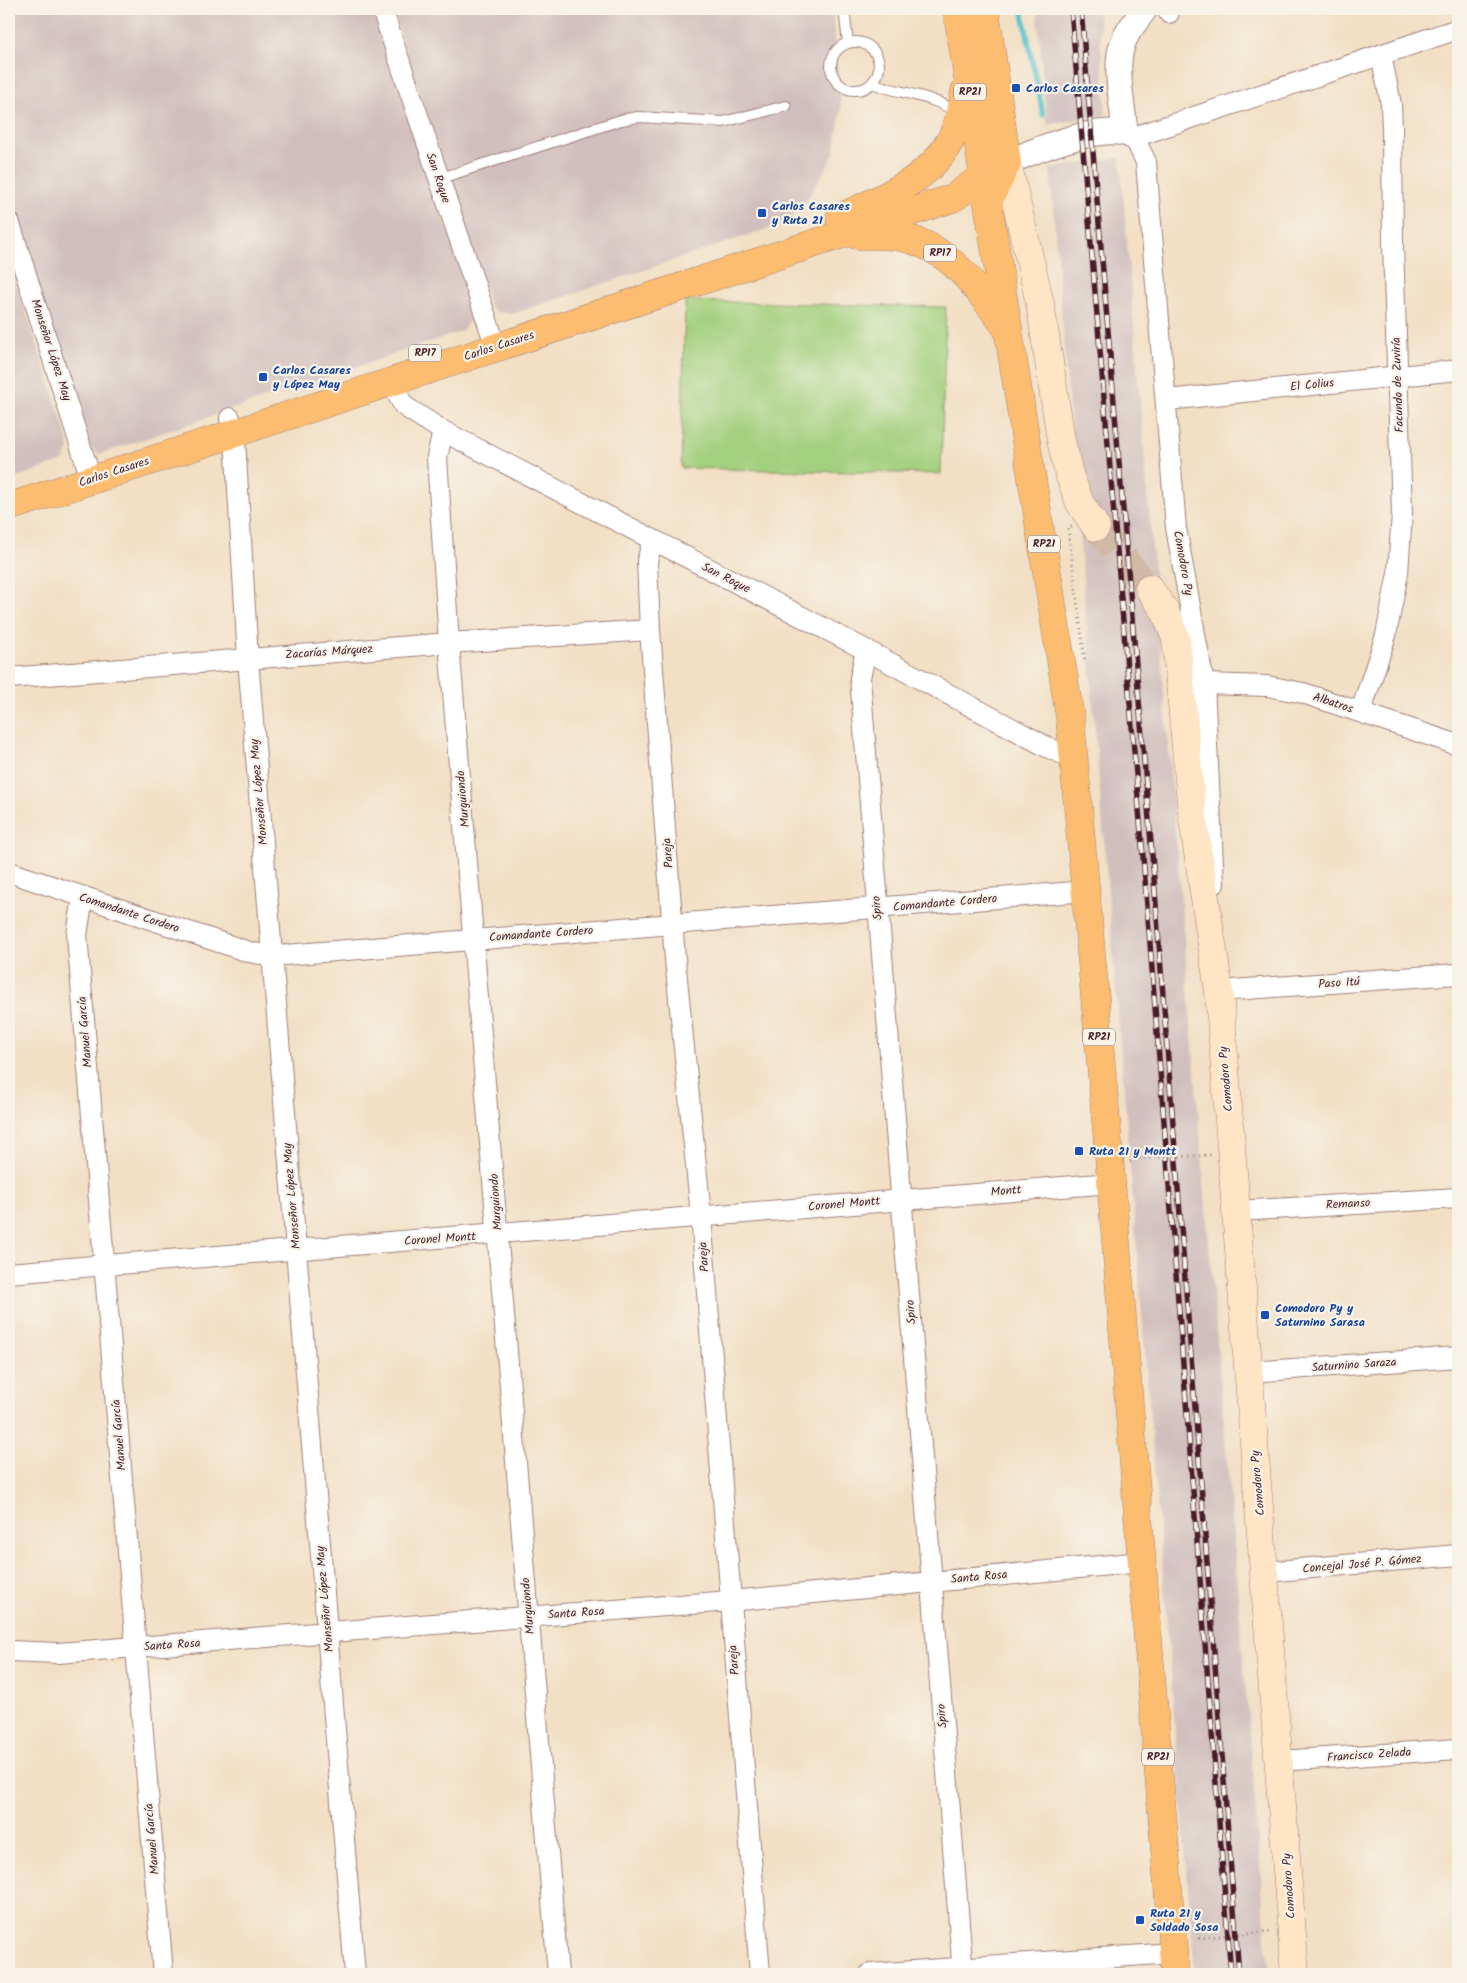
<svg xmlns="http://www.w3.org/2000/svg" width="1467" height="1983" font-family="Kalam,sans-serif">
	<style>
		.industrial { fill: #d1bfbd }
		.green { fill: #a3d07e; stroke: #767854 }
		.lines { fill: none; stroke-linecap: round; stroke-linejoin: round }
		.stream { stroke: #54c1cb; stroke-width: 5 }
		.secondary-tunnel { stroke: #d0b9a5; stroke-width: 28; stroke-dasharray: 28 14; stroke-linecap: butt }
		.service-casing { stroke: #9e7f78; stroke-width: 12 }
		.minor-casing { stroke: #9e7f78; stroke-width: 22 }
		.tertiary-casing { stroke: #9e7f78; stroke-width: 27 }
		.secondary-casing { stroke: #9e7f78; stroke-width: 29 }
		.primary-casing { stroke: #9e7f78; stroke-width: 29 }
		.path { stroke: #9e7f78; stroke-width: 3; stroke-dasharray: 1 4; stroke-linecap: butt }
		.service { stroke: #fff; stroke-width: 10 }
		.minor { stroke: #fff; stroke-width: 20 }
		.tertiary { stroke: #fff; stroke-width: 25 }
		.secondary { stroke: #fee5c5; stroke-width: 28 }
		.primary { stroke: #fcbd6f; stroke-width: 28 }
		.rail-casing { stroke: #4a1f2b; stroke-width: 5.5 }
		.rail { stroke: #f7f3e8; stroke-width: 4; stroke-dasharray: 11; stroke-linecap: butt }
		.transit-dot { fill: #1a4fb4; stroke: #f7f3e8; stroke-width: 2 }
		.labels { text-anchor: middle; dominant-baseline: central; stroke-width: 4.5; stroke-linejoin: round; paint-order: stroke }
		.shield { fill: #f7f3e8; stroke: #7e5f64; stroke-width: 1 }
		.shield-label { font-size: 11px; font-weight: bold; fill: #4a1f2b }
		.transit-label { font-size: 12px; font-weight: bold; fill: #164399; stroke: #f7f3e8; text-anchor: start }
		.street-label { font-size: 12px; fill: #4a1f2b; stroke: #f7f3e8 }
	</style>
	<rect width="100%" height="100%" fill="#f7f3e8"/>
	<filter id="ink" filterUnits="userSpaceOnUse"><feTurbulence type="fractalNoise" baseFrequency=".02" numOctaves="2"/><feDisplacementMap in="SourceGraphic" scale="10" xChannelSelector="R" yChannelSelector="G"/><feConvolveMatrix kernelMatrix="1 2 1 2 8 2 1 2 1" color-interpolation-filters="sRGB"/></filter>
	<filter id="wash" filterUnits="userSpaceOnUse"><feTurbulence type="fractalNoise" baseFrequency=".0096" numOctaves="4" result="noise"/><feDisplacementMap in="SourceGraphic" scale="20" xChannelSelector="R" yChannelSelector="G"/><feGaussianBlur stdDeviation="1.12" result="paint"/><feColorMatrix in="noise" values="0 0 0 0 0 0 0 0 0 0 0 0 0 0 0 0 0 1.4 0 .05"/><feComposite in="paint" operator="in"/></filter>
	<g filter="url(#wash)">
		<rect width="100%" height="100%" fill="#f2dfc4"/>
		<g class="industrial">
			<path d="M9 9H373L474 305 471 318 462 331 100 454 89 447 9 202Z"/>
			<path d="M392 9H832L841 108 834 154 805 203 785 223 513 314 497 312 490 307Z"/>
			<path d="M1037 9H1098L1106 115 1047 125Z"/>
			<path d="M1120 157 1269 1974H1195L1050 169Z"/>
			<path d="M9 259 68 439 69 450 63 461 9 480Z"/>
		</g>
		<path class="green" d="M685 301 946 307 941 474 681 468Z"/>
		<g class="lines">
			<path class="stream" d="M1022 9 1043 115"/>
		</g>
	</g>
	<g filter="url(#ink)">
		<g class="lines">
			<path class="secondary-tunnel" d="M1096 527 1149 588"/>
			<g class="service-casing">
				<g id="service">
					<path d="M844 9 848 43"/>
					<circle cx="855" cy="66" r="24"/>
					<path d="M872 83C900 94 934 95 957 113"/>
					<path d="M438 179 621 120 638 117 723 122 786 106"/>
				</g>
			</g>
			<g class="minor-casing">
				<g id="minor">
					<path d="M382 9 496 347"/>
					<path d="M1169 9V13"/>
					<path d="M9 221 91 479"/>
					<path d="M390 381 404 406 443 431 866 650 1047 747 1074 759"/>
					<path d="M1167 400 1458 370"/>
					<path d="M230 418 235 439 248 659 355 1974"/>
					<path d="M443 431 437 457 449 643 558 1974"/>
					<path d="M653 540 647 561 650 630 675 959 701 1215 760 1974"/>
					<path d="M866 650 860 678 963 1974"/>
					<path d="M9 678 449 643 650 630"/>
					<path d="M1204 684 1267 686 1303 693 1458 745"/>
					<path d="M1361 711 1386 635 1398 573 1402 513 1393 245 1392 128 1391 104 1381 55"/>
					<path d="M9 872 249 952 272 956 1087 891"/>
					<path d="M1214 884 1204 684 1176 528 1146 162 1134 137 1458 29"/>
					<path d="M83 897 77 935 163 1974"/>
					<path d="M1218 978 1219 991 1458 974"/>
					<path d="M1237 1211 1458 1198"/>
					<path d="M9 1273 1111 1183"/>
					<path d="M1249 1372 1458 1357"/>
					<path d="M1265 1572 1458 1555"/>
					<path d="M9 1651 58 1653 137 1647 730 1601 1142 1562"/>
					<path d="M1280 1761 1458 1749"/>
					<path d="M870 1974 1173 1953"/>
				</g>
			</g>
			<g class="tertiary-casing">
				<g id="tertiary">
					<path d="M1125 131C1123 108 1115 72 1121 49 1125 33 1136 21 1145 9"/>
					<path d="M1007 163C1035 150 1106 120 1134 137"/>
				</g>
			</g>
			<g class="secondary-casing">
				<g id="secondary">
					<path d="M993 171 1007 163 1040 303 1061 440 1069 474 1080 503 1096 527"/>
					<path d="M1149 588 1165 611 1176 639 1192 813 1219 991 1295 1974"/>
				</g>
			</g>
			<g class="primary-casing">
				<g id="primary">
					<path d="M957 9 1070 717 1108 1143 1175 1974"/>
					<path d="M985 9 1007 163 988 201"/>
					<path d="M840 218C880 198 930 181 951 139 959 124 962 108 965 91"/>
					<path d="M857 235C869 235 881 235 892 236 947 241 976 287 1007 328"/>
					<path d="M9 507 953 198 984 176"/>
				</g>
			</g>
			<g class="path">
				<path d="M1072 527 1068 528 1085 662"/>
				<path d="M1130 1162 1137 1159 1211 1155"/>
				<path d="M1193 1929 1198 1928 1199 1938 1270 1931"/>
			</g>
			<use href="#service" class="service"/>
			<use href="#minor" class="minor"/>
			<use href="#tertiary" class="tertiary"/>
			<use href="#secondary" class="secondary"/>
			<use href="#primary" class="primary"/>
			<g class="rail-casing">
				<g id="rail">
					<path d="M1071 9 1145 880 1231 1974"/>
					<path d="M1081 9 1154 879 1239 1974"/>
				</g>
			</g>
			<use href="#rail" class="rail"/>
		</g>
	</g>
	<g class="transit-dot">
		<rect x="1011" y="83" width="10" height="10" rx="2.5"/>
		<rect x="757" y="208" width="10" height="10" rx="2.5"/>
		<rect x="258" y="372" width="10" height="10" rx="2.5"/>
		<rect x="1074" y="1146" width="10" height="10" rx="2.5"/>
		<rect x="1260" y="1310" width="10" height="10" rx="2.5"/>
		<rect x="1135" y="1915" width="10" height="10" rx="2.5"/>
	</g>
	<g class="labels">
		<g class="shield">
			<rect x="954" y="83.5" width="32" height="17" rx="4"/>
			<rect x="924" y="244.5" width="32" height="17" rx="4"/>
			<rect x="409" y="344.5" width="32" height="17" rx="4"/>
			<rect x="1028" y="535.5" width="32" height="17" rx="4"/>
			<rect x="1083" y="1028.5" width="32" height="17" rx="4"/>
			<rect x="1142" y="1748.5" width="32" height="17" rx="4"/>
		</g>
		<g class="shield-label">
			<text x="970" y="92">RP21</text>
			<text x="940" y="253">RP17</text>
			<text x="425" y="353">RP17</text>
			<text x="1044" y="544">RP21</text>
			<text x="1099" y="1037">RP21</text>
			<text x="1158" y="1757">RP21</text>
		</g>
		<g class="transit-label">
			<text x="1026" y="88">Carlos Casares</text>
			<text x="772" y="206">Carlos Casares<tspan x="772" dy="14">y Ruta 21</tspan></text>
			<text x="273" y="370">Carlos Casares<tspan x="273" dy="14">y López May</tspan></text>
			<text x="1089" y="1151">Ruta 21 y Montt</text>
			<text x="1275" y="1308">Comodoro Py y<tspan x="1275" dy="14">Saturnino Sarasa</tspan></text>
			<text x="1150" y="1913">Ruta 21 y<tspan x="1150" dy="14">Soldado Sosa</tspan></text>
		</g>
		<g class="street-label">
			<text transform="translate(438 178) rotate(71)">San Roque</text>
			<text transform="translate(499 346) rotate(-18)">Carlos Casares</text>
			<text transform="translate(51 350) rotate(72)">Monseñor López May</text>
			<text transform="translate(1312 385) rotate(-6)">El Colius</text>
			<text transform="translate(1398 385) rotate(-92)">Facundo de Zuviría</text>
			<text transform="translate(114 472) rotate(-18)">Carlos Casares</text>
			<text transform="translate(1183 563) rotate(80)">Comodoro Py</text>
			<text transform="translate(726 578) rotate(27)">San Roque</text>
			<text transform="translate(329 652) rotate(-4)">Zacarías Márquez</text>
			<text transform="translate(1333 703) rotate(18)">Albatros</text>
			<text transform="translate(259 792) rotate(-95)">Monseñor López May</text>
			<text transform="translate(463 799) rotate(-95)">Murguiondo</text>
			<text transform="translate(668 853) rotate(-95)">Pareja</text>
			<text transform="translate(945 903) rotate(-5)">Comandante Cordero</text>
			<text transform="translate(877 908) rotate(-95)">Spiro</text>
			<text transform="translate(129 913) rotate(18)">Comandante Cordero</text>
			<text transform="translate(541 934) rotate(-4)">Comandante Cordero</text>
			<text transform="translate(1339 983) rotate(-4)">Paso Itú</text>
			<text transform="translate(85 1032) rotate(-95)">Manuel García</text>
			<text transform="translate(1226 1079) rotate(-95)">Comodoro Py</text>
			<text transform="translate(1006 1191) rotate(-5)">Montt</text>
			<text transform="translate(292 1196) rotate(-95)">Monseñor López May</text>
			<text transform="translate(496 1202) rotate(-94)">Murguiondo</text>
			<text transform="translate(844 1204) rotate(-5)">Coronel Montt</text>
			<text transform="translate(1348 1204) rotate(-3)">Remanso</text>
			<text transform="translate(440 1239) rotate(-4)">Coronel Montt</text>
			<text transform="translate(704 1257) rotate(-94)">Pareja</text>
			<text transform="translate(911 1312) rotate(-94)">Spiro</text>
			<text transform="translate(1354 1365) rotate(-4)">Saturnino Saraza</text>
			<text transform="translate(119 1435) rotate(-95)">Manuel García</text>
			<text transform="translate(1258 1483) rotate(-95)">Comodoro Py</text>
			<text transform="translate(1362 1564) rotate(-5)">Concejal José P. Gómez</text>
			<text transform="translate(979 1577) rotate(-5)">Santa Rosa</text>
			<text transform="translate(325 1599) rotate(-95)">Monseñor López May</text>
			<text transform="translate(528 1606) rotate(-95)">Murguiondo</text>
			<text transform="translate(576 1613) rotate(-4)">Santa Rosa</text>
			<text transform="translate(172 1645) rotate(-4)">Santa Rosa</text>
			<text transform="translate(734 1660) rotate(-95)">Pareja</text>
			<text transform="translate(942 1716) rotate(-95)">Spiro</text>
			<text transform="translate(1369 1755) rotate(-4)">Francisco Zelada</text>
			<text transform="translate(152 1839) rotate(-95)">Manuel García</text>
			<text transform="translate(1289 1886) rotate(-94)">Comodoro Py</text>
		</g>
	</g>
	<rect width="1467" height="1983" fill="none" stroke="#f7f3e8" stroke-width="30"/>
</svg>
